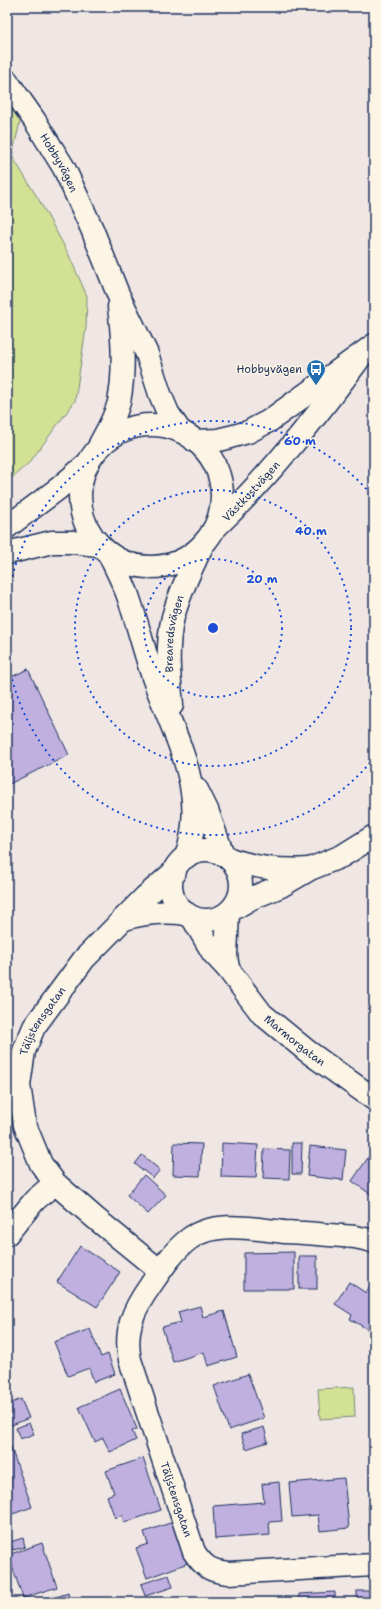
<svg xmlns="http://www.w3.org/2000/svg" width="381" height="1609" font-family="'Shantell Sans',sans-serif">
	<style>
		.green { fill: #d3e195; stroke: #77887a }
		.building { fill: #c0b0e0; stroke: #1b2f5e }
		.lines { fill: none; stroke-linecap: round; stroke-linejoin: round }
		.minor-casing { stroke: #1b2f5e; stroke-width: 25 }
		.minor { stroke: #fcf5e5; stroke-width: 22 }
		.ring { fill: none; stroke: #1d4ed8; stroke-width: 2; stroke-dasharray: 2 4 }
		.labels { text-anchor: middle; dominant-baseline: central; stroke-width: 3; stroke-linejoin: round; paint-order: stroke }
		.street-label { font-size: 11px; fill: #1b2f5e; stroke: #fcf5e5 }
		.poi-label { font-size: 11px; fill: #1b2f5e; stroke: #fcf5e5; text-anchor: end }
		.centre { fill: #1d4ed8; stroke: #fcf5e5; stroke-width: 2 }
		.ring-label { font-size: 12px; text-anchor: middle; font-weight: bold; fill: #1d4ed8; stroke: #fcf5e5; stroke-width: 3; stroke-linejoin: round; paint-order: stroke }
	</style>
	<rect width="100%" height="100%" fill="#f0e7e4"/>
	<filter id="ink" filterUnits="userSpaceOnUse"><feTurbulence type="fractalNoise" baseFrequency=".025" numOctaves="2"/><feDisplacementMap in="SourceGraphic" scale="8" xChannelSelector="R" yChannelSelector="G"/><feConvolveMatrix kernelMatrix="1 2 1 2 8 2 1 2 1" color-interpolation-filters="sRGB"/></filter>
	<g filter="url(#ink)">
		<g class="green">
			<path d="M7 98 21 118 12 156 39 200 68 253 87 296 86 328 75 401 30 462 7 482Z"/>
			<path d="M354 1387 355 1417 320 1419 318 1389Z"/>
		</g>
		<g class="building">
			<path d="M28 669 69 755 7 785V679Z"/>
			<path d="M174 1143 202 1144 200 1176 173 1175Z"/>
			<path d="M222 1143 258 1145 256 1178 221 1177Z"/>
			<path d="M292 1143H302L301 1174H292Z"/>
			<path d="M310 1146 346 1150 343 1180 307 1176Z"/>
			<path d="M264 1149 290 1150 289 1179 263 1178Z"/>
			<path d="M372 1152 374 1153 373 1196 352 1181Z"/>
			<path d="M142 1155 160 1170 153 1178 135 1164Z"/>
			<path d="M144 1175 166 1195 148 1214 127 1195Z"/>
			<path d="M80 1246 120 1272 97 1307 57 1282Z"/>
			<path d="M294 1252V1289H244V1253Z"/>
			<rect x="299" y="1256" width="18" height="33"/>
			<path d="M374 1280V1333L350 1319 352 1315 335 1304 349 1282 366 1293Z"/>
			<path d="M200 1306 203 1317 224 1311 237 1357 208 1366 204 1352 173 1362 162 1327 181 1322 178 1312Z"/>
			<path d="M90 1329 101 1357 108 1354 115 1374 94 1382 89 1368 68 1376 54 1342Z"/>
			<path d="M248 1374 264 1418 229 1430 214 1386Z"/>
			<path d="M120 1389 137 1429 132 1431 136 1440 110 1452 103 1438 95 1442 79 1407Z"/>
			<path d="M21 1399 29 1418 7 1427V1405Z"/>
			<path d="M29 1423 34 1434 20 1439 16 1428Z"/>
			<path d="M264 1427 268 1442 246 1449 241 1434Z"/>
			<path d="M7 1442H9L32 1507 7 1516Z"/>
			<path d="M143 1458 161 1510 124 1523 122 1515 115 1518 107 1496 114 1493 106 1471Z"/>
			<path d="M344 1478 349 1528 320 1531 318 1515 292 1517 289 1483Z"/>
			<path d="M279 1482 282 1521 269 1522 270 1535 215 1539 213 1506 264 1502 262 1484Z"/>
			<path d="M369 1506H374V1535L370 1536Z"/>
			<path d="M173 1522 188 1563 147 1578 136 1548 148 1544 144 1532Z"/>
			<path d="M23 1538 25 1547 13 1550 10 1542Z"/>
			<path d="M42 1543 57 1587 23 1598 8 1555Z"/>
			<path d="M169 1575 173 1587 145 1596 141 1584Z"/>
			<rect x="357" y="1591" width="17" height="11"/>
			<path d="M335 1592V1602H299V1594Z"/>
			<path d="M68 1593 70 1602H42Z"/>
		</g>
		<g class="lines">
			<g class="minor-casing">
				<g id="minor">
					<path id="s1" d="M7 81 35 121 64 168 92 229 118 294 147 354 160 394 168 413 180 431"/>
					<circle cx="151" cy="496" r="71"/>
					<path d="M195 441 218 440 230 437 248 432 269 421 374 345"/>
					<path d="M100 444C107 431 115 418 119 402 125 372 123 338 119 307"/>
					<path d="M7 527 59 488 88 463"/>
					<path id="s2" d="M214 529C269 477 317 416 362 355"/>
					<path d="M7 553 52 542H72L98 545"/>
					<path d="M109 554C115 567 122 580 127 593 137 621 144 651 154 680 175 738 209 793 186 857"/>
					<path id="s3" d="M172 705C169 676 166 646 173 617 180 592 191 569 202 546"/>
					<path d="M197 790 207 810 223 855"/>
					<circle cx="206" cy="885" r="35"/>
					<path d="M229 859C258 868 279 871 309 869"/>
					<path d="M233 909 252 898 281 886 310 869 342 856 374 836"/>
					<path d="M228 913 226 955 228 969"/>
					<path id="s4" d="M192 917 213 953 228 969 262 1014 307 1051 374 1099"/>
					<path d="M122 920C144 912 164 911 187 914"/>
					<path d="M7 1234 35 1200 55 1183"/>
					<path id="s5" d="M374 1242 369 1240 355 1237C331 1235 308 1233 285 1232 255 1229 215 1220 189 1239 173 1251 161 1270 150 1286 133 1310 124 1330 130 1360L194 1552C204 1567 210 1571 228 1573L374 1565"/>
					<path id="s6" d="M160 1271 95 1218 55 1183 41 1164 25 1125 19 1085 24 1051 34 1027 84 959 145 897 175 871"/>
				</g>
			</g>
			<use href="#minor" class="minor"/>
		</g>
	</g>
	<g class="ring">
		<circle cx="213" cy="628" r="69"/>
		<circle cx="213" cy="628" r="138"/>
		<path d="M374 758A207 207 0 0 1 7 650M7 606A207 207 0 0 1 374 498"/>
	</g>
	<defs>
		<g id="bus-pin" transform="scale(1)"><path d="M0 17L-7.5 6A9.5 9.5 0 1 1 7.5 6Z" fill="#1f6fb2" stroke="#fcf5e5"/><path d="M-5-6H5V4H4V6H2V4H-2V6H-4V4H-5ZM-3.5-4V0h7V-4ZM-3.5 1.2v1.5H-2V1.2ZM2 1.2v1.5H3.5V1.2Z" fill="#fff"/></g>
	</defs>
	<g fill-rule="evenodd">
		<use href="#bus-pin" x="316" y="369"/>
	</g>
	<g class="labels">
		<g class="street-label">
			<text stroke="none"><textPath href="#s1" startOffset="97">Hobbyvägen</textPath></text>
			<text stroke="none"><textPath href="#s2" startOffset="53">Västkustvägen</textPath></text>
			<text stroke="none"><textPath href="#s3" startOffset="72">Brearedsvägen</textPath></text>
			<text stroke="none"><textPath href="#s6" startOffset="313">Täljstensgatan</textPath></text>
			<text stroke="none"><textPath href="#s4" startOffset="162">Marmorgatan</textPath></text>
			<text stroke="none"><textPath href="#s5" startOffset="476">Täljstensgatan</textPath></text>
		</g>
		<g class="poi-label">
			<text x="302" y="369">Hobbyvägen</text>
		</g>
	</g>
	<circle cx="213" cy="628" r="6" class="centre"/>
	<g class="ring-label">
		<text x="300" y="445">60 m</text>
		<text x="311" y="535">40 m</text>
		<text x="262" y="583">20 m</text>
	</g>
	<rect width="381" height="1609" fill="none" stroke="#fcf5e5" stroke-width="24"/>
	<rect x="12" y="12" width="357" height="1585" fill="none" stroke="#1b2f5e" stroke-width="1.5" filter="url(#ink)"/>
</svg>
